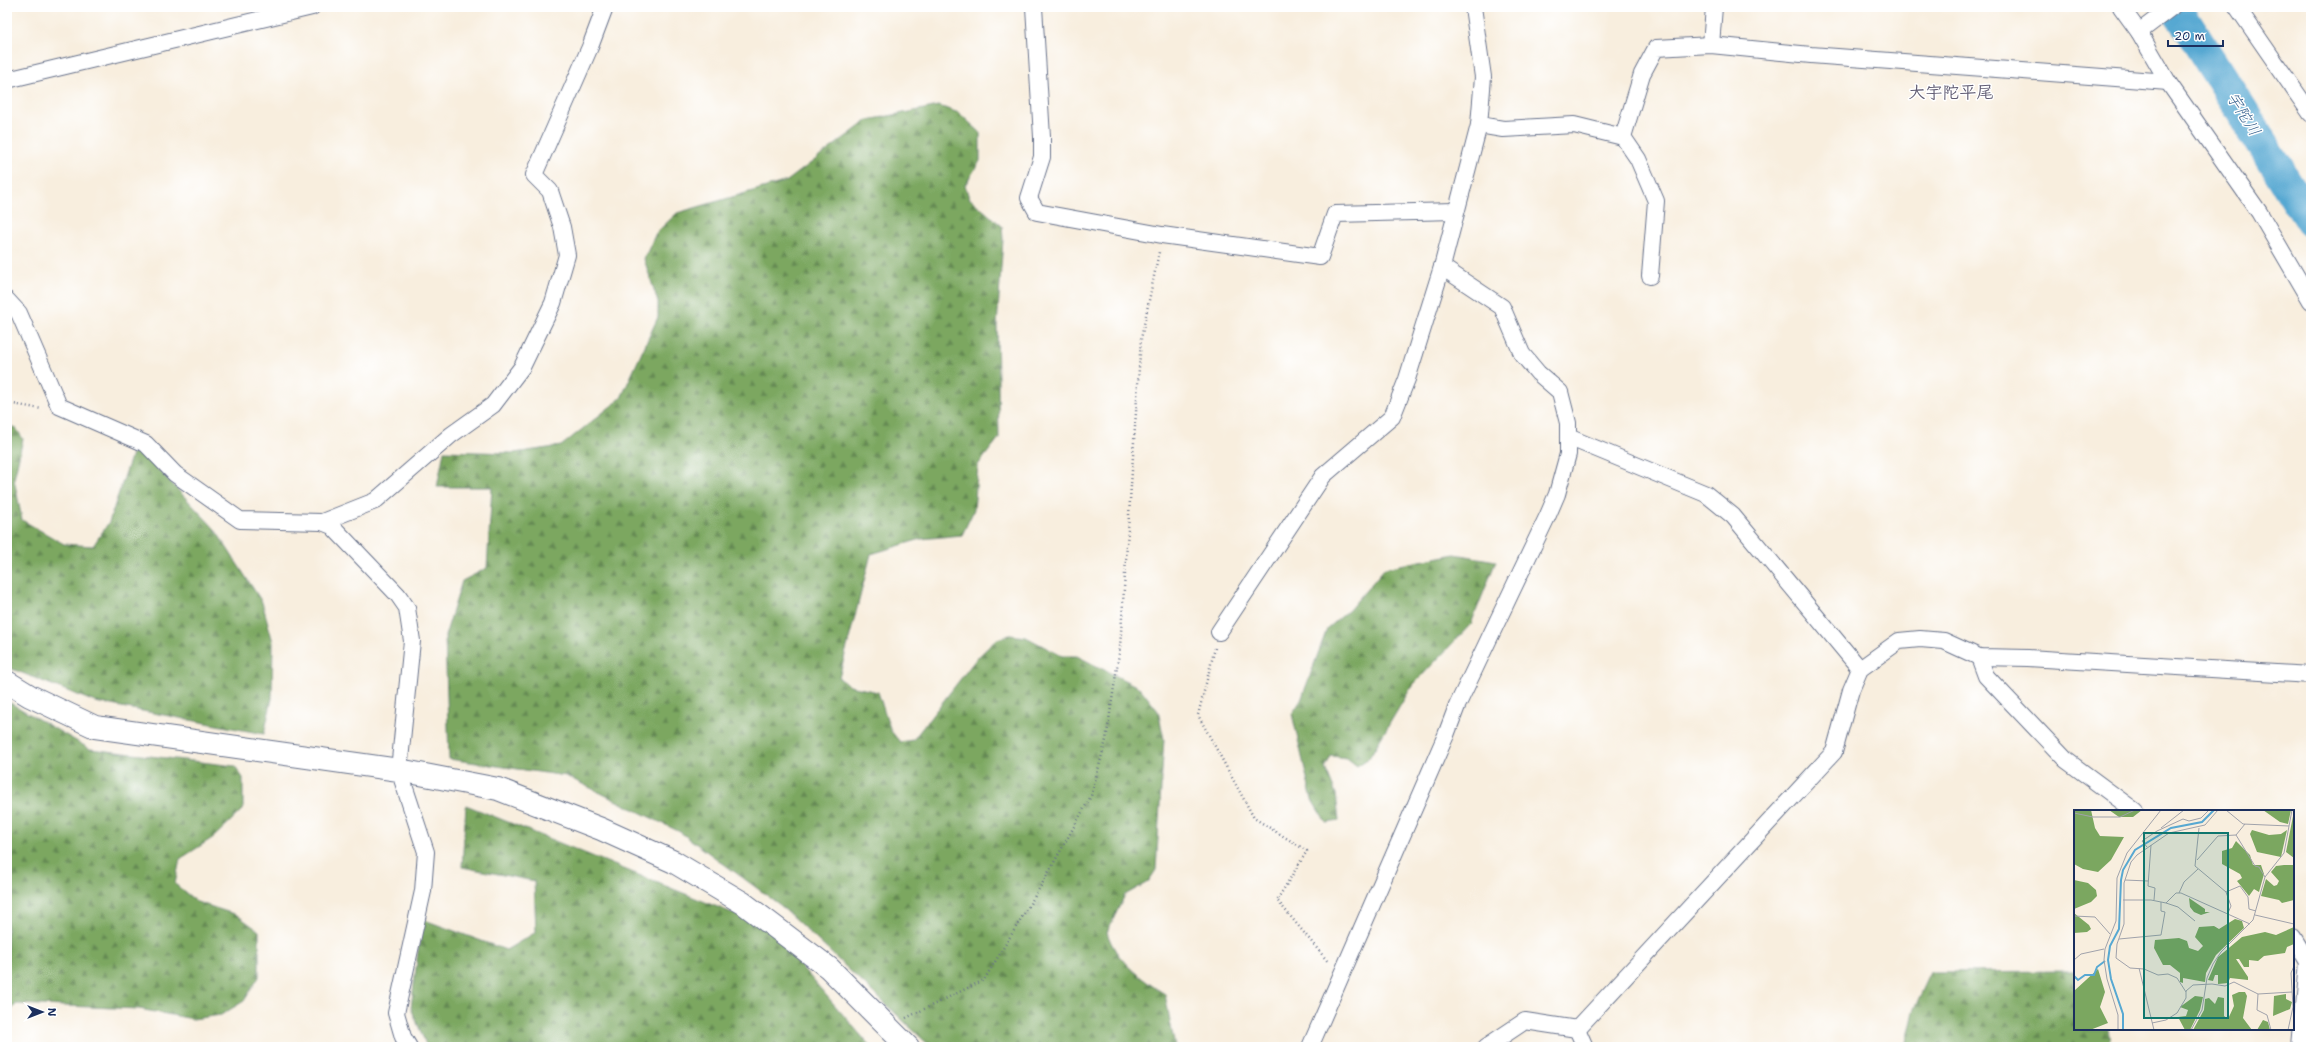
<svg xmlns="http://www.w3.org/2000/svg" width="2318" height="1054" font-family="'Shantell Sans','Klee One',sans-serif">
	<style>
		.forest { fill: url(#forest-firs); stroke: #4b6b5f }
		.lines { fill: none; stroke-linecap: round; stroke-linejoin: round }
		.river { stroke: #57a8d2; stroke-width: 33 }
		.street-casing { stroke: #68728b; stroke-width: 18 }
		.secondary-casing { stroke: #68728b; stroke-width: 24 }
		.path { stroke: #68728b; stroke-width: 2.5; stroke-dasharray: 1 3; stroke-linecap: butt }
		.street { stroke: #fff; stroke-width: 16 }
		.secondary { stroke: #fff; stroke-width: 22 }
		.labels { text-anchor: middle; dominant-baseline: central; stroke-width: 3; stroke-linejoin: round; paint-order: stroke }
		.water-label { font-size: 16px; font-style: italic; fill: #335f8c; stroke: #fff }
		.quarter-label { font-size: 17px; font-weight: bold; fill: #605c73; stroke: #fff }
		.inset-river { fill: none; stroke: #57a8d2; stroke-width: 2 }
		.inset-road { fill: none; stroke: #a0a2ab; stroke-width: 1 }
		.view { fill: #0f766e; fill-opacity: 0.15; stroke: #0f766e; stroke-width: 2 }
		.inset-edge { fill: none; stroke: #1b2f5e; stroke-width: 2 }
	</style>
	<defs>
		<pattern id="forest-firs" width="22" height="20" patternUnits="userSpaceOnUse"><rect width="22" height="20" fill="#7ba760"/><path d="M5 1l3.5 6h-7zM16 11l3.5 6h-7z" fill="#648852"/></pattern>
	</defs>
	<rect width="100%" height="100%" fill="#fff"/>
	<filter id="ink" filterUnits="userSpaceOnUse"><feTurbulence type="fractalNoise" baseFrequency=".025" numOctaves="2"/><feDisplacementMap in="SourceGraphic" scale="8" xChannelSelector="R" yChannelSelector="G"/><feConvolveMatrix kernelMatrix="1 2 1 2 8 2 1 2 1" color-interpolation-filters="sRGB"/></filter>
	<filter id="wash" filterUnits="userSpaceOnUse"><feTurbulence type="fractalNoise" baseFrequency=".012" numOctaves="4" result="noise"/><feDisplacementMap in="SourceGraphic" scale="16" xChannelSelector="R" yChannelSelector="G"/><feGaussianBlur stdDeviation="0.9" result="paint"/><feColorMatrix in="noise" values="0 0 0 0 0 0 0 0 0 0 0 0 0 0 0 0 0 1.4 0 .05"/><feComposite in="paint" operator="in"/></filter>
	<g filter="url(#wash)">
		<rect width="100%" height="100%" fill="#f8eede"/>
		<g class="forest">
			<path d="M939 106 959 113 980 132V161L965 185 969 198 1002 226 1003 239 997 326 999 438 978 465 974 510 962 535 921 539 871 554 839 678 850 686 878 692 891 731 900 742 913 740 976 659 997 639 1010 635 1026 637 1062 656H1077L1140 688 1158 711 1164 739 1156 870 1148 882 1125 895 1107 932C1115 960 1141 979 1165 994L1175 1047H931L780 905 680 832 566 776 449 759 445 636 462 581 487 568 492 487H437L444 451 514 453 561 446 621 398 658 317V302L644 259 656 233 677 213 787 181 868 120Z"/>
			<path d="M7 425 16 428 23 439 14 479 22 520 64 544 93 546 109 522 133 451 146 456 214 528 262 602 273 642 272 699 264 734 95 702 7 667Z"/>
			<path d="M1455 554 1496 561 1471 624 1412 686 1369 758 1357 766 1347 758 1331 756 1325 768 1336 794 1339 821 1326 823 1312 800 1292 714 1301 700 1327 629 1349 610 1385 568Z"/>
			<path d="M7 701 90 749 235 766 243 778V809L214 837 180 859 175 884 197 902 237 915 259 931V977L244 1001 221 1015 193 1019 139 1009 16 1004 7 1017Z"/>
			<path d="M466 805 767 927 871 1047H427L411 1008 422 919 506 950 536 932 534 881 462 867Z"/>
			<path d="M2075 971V1029H2109L2112 1047H1905L1913 1011 1931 972Z"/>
		</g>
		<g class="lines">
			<path class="river" d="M2176 7 2311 221"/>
		</g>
	</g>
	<g filter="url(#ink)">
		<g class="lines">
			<g class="street-casing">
				<g id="street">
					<path d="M1034 7 1042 137V157L1029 198 1037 212 1162 235 1320 257 1335 214 1455 211"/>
					<path d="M2121 7 2139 32 2168 82 2259 212 2311 301"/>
					<path d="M2237 7 2311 114"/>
					<path d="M2139 32 2172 7"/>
					<path d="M1711 45 1714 7"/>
					<path d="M7 80 312 7"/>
					<path d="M1479 125 1503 129 1574 125 1623 137 1642 74 1656 48 1711 45 1811 55 2168 82"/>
					<path d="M1623 137 1638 159 1656 201 1650 276"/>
					<path d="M7 300 19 313 59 406 146 444 175 474 240 520 322 522 332 526 398 595 407 608 412 641 399 770 426 852 423 891 396 1013 403 1037 409 1047"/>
					<path d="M1568 437 1706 494 1733 516 1860 669"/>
					<path d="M322 522 375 501 451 435 493 405 522 367 553 303 567 255 562 227 550 191 534 175 590 47 605 7"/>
					<path d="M1219 632 1323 476 1392 417 1407 379 1442 267 1479 125 1483 77 1473 7"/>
					<path d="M1979 657 1986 676 2066 760 2135 811"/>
					<path d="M2293 937 2308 962 2300 1047"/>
					<path d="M1577 1029 1834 752 1851 690 1860 669 1899 641 1920 639 1944 641 1979 657 2028 658 2311 675"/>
					<path d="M1577 1029 1585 1047"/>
					<path d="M1310 1047 1446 735 1457 706 1548 515 1557 494 1568 454V423L1560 392 1538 373 1522 354 1502 307 1442 267"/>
					<path d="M1486 1047 1525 1021 1577 1029"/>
				</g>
			</g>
			<g class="secondary-casing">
				<path id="secondary" d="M7 682 30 696 95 727 399 770 498 789 601 829 674 862 743 903 829 968 908 1047"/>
			</g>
			<g class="path">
				<path d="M7 403 42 409"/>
				<path d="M1215 648 1198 715 1254 818 1307 851 1277 900 1329 963"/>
				<path d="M906 1018 984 980 1042 884 1091 796 1106 740 1120 647 1141 339 1159 252"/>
			</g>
			<use href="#street" class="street"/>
			<use href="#secondary" class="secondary"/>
		</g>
	</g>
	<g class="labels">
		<g class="water-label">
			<text transform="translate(2244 114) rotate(58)">宇陀川</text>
		</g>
		<g class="quarter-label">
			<text x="1951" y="92">大宇陀平尾</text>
		</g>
	</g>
	<g transform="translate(2074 810)">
		<rect width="220" height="220" fill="#f8eede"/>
		<path d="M0 0H17L21 18 26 26 50 27 37 50 24 62 9 59 0 54ZM35 0H68L59 7H45ZM189 0H217L214 14 206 12ZM220 1V48L212 42ZM178 20 195 25 207 24 213 20 207 47 183 42 176 24ZM162 31 176 45 179 55H187L190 64 185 82 180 79 175 86 163 71 168 68 166 64 148 54V41L158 38ZM210 55H220V90L208 93 205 90 187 86 192 69 200 76 203 75 205 71 197 62 202 56ZM0 70 14 73 22 80 23 86 17 92 0 99ZM115 88 131 99V102H136L127 105 120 102 116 97ZM0 103 15 115 17 119 13 122 0 123ZM161 109 168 111 170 118 142 145 132 163 131 172 109 168V173L106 172V163L96 155H89L80 138 81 130 105 128 113 131 115 138 124 141 129 136 121 127 125 117 140 116 145 119ZM220 117V134L213 137 211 143 190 146 184 151 175 150V157H170L165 149H162L174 167V170L156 168 154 173 144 174V165H141L139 171 134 170 144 147 168 127 191 122 202 125ZM24 159 31 182 26 197 34 213 16 220H0V181ZM165 182H171L173 186 169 208 178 220H119L130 200 131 189 135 188 141 194 144 187 150 188V206L154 209 160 196 158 185ZM212 184V189L218 192 216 199 199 206 200 186ZM121 186 129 187 126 200 116 220H111L104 207 112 206 114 200 106 197ZM189 210 194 212 196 220H183Z" fill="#7ba760"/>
		<path class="inset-river" d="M0 166 4 170 11 165H20L23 157 31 151M49 220V204L37 169 34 150 36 136 45 119 47 70 49 60 61 40 97 18 128 12 140 0"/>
		<path class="inset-road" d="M152 0 169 14 215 16M0 3 19 7H46L61 0M171 14 162 25 181 56 185 57 191 67M87 18 110 0M125 18 121 56 152 82 157 96 154 103M83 21 109 9 115 11 127 8 135 0M77 35 74 76 81 78 80 90M73 37 68 31 83 21M123 50 144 26 162 25M51 70 74 71M152 82 166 76 174 87 175 99 182 101M105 83 110 72 124 59M49 90H77L92 93 104 97 121 111M92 93 102 83H107L176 114M181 105 220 114M0 106 21 107 36 124M45 129 87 125 91 102 87 101V92M0 150 7 144 30 139M65 158 80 220M112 182 103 168 94 164 84 165 70 159 56 158 42 148 43 134 50 114V73L57 52 63 45 95 23 131 15 144 0M184 184 183 200 193 205 197 220M78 213 92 210 103 203 112 188V181L119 175 138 174 151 176 160 172 184 184 218 182M44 220V205L33 169 30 150 31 139 42 111 43 68 53 43 87 0M117 220 128 200 133 168 139 154 147 142 179 110 191 67 210 43 218 0M214 220 219 197 217 163 220 156"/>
		<path class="view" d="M70 23H154V208H70Z"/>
		<rect width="220" height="220" class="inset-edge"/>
	</g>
	<rect width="2318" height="1054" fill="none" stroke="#fff" stroke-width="24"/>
	<g transform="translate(42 1012) rotate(90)" stroke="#ffffff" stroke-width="3" paint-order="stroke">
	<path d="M0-3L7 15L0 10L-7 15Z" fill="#1b2f5e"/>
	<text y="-6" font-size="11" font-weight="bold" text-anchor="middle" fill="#1b2f5e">N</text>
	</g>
	<path d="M2168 40v6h55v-6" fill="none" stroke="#1b2f5e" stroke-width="2"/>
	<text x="2174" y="40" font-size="12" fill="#1b2f5e" stroke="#ffffff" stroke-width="3" paint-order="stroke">20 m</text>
</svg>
